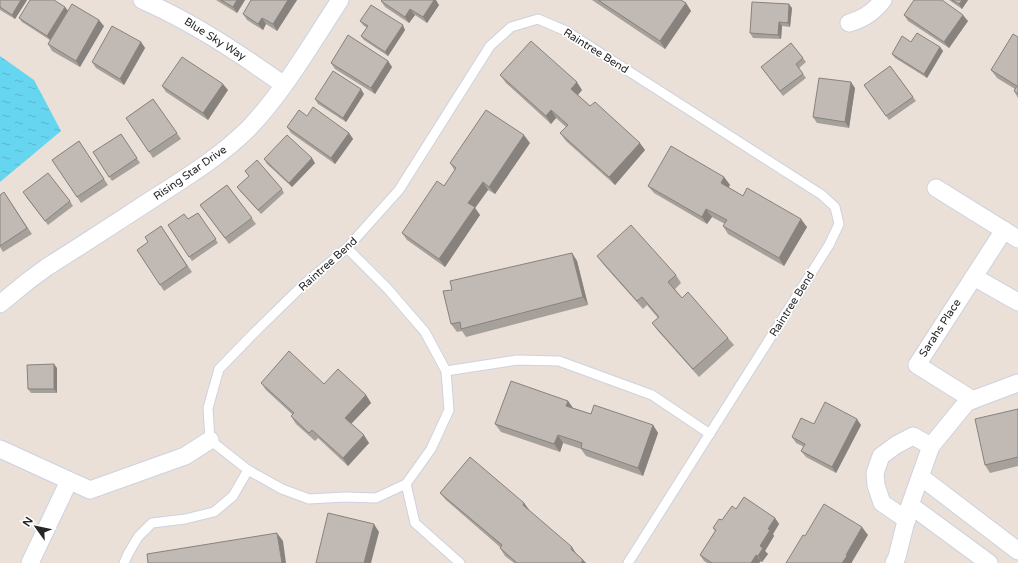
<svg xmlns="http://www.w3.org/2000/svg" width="1018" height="563" font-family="'Varela Round',sans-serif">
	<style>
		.water { fill: url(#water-ripples) }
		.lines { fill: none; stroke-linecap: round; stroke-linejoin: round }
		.lane-casing { stroke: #ccd2e0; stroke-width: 11 }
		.street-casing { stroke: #ccd2e0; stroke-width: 19 }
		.lane { stroke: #fff; stroke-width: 9 }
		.street { stroke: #fff; stroke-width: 17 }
		.wall { fill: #a6a09b }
		.shaded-wall { fill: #87827e }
		.building { fill: #c1bab4; stroke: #87827e }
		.labels { text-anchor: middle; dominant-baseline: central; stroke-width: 3.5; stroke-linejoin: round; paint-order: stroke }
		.street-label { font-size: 11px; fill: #262626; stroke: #fff }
	</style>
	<defs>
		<pattern id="water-ripples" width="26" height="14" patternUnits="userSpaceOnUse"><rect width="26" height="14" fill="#66d5f0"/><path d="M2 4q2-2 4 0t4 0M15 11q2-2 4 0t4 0" fill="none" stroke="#58b7ce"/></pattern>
	</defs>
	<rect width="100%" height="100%" fill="#eae0d7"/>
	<path class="water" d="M0 56 34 80 61 131 0 182Z"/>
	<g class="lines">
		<g class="lane-casing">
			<g id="lane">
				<path d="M347 248 387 288 425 332 446 371 449 410 431 449 406 484 376 498 345 497 309 499 282 489 248 470 210 440 208 408 219 369 256 331 302 286 347 248 399 190 490 46 511 27 538 19 566 31 822 195 835 207 839 224 829 245 628 563"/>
				<path d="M446 371 517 360 559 361 652 395 710 434"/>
				<path d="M406 484 415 523 460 563"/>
				<path d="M124 563 128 554 138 537 152 523 185 519 214 512 233 496 248 470"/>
			</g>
		</g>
		<g class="street-casing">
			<g id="street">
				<path d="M142 0C196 24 237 52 284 85"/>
				<path d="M849 23C864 19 874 12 883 0"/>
				<path d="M936 188 1018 239"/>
				<path d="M974 277 1018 302"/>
				<path d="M0 304 28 281 47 267C82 245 117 222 151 200 185 178 220 157 249 128 285 90 311 44 340 0"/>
				<path d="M973 400 917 365 1004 230"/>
				<path d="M0 449 90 490 185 456 210 440"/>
				<path d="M921 477 1018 551"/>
				<path d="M910 505 989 563"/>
				<path d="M907 520 882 503 876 485 875 473 881 456 896 445 913 436 931 446"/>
				<path d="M30 563 69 481"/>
				<path d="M894 563 897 557 910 505 931 446 967 402 1018 383"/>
			</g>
		</g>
		<use href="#lane" class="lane"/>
		<use href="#street" class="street"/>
	</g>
	<g class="wall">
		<path d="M0 0H27L15 19 0 10Z"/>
		<path d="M216 0H245L237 13Z"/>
		<path d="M251 0H297L277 31 266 24 263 30 247 20 243 14Z"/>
		<path d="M592 0H681L686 3 691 11 665 49Z"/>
		<path d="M949 0H968L962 9Z"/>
		<path d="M381 1 439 5 427 23 415 15 409 23 385 7Z"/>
		<path d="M65 7 68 11 50 40 22 22 19 18Z"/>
		<path d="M792 8 790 27 782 26 781 39 753 38 750 33Z"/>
		<path d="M904 15 968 21 949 48 908 21Z"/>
		<path d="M360 21 405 30 388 56 364 40 361 36 367 28 363 25Z"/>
		<path d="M104 26 80 67 52 51 48 44Z"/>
		<path d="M1018 37V98L1014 91 1015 89 997 78 991 70Z"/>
		<path d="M141 42 145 48 124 85 96 68 92 62Z"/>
		<path d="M911 42 940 47 943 51 927 78 895 58 892 54Z"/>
		<path d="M791 43 806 62 799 68 806 78 783 96 761 67Z"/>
		<path d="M388 61 392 67 375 94 335 69 331 63Z"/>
		<path d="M890 66 916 101 889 120 864 85Z"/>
		<path d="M500 75 582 90 578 95 590 106 645 150 615 185 566 141 560 133 566 127 556 118 551 124 506 83Z"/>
		<path d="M162 86 228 90 208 120 166 92Z"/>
		<path d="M855 88 849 128 817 123 813 117Z"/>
		<path d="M364 94 346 122 318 104 315 99Z"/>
		<path d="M153 99 181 139 153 158 126 118Z"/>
		<path d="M307 116 349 133 353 139 335 164 291 133 287 127Z"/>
		<path d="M121 134 140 163 112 181 93 152Z"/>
		<path d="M79 141 108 185 81 203 52 160Z"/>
		<path d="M530 143 495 194 488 190 475 208 480 215 445 267 407 240 402 233 444 186 455 171 450 163Z"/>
		<path d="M264 159 315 163 292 187 267 164Z"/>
		<path d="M245 171 282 189 284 193 261 214 240 191 237 187 249 176Z"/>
		<path d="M724 177 730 185 728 187 743 196 807 227 784 266 728 234 723 226 725 224 712 217 707 224 654 193 648 186Z"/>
		<path d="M227 185 256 224 229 244 200 205Z"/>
		<path d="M0 195 8 198 32 234 3 252 0 247Z"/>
		<path d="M26 197 70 201 73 206 48 225Z"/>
		<path d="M198 213 218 243 192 261 168 225 188 219Z"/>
		<path d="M161 226 192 272 164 291 137 250 148 242Z"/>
		<path d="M572 253 577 261 588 305 466 337 462 331 457 332 451 324 452 290Z"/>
		<path d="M597 256 676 275 681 283 675 289 682 298 728 338 734 345 699 377 658 331 652 323 658 318 647 305 643 309 603 264Z"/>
		<path d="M57 368V393H31L28 389Z"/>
		<path d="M261 383 324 384 366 395 371 403 351 424 369 443 348 466 318 438 315 441 296 424 291 416 293 415 266 390Z"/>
		<path d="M568 401 573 408 591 414 653 425 658 433 643 476 586 456 581 449 563 443 560 452 501 432 495 424Z"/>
		<path d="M1018 409V466L990 473 985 465Z"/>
		<path d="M814 424 861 425 836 473 806 457 801 451 804 447 796 443 792 437Z"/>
		<path d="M440 493 524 503 530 511 583 560 586 563H514L505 556 500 548V547L446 500Z"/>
		<path d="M736 509 775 518 779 524 773 534 774 536 765 551 768 554 762 562 761 561 759 563H707L704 561 700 555 715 531 713 528Z"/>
	</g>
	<g class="shaded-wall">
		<path d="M21 0H27L15 19 12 15Z"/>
		<path d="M237 0H245L237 13 233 7Z"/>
		<path d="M288 0H297L277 31 273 24Z"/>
		<path d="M434 0H436L439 5 427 23 423 17Z"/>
		<path d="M962 0H968L962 9 959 4Z"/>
		<path d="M686 3 691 11 665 49 660 41Z"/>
		<path d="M789 4 792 8 790 27 788 23Z"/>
		<path d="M65 7 68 11 50 40 47 36Z"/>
		<path d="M410 9 415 15 409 23 405 17Z"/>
		<path d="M963 15 968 21 949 48 944 42Z"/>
		<path d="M262 18 266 24 263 30 258 24Z"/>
		<path d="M99 20 104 26 80 67 76 61Z"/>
		<path d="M779 22 782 26 781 39 778 35Z"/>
		<path d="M403 25 405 30 388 56 385 52Z"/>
		<path d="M141 42 145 48 124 85 120 79Z"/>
		<path d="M940 47 943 51 927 78 924 74Z"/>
		<path d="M388 61 392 67 375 94 371 88Z"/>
		<path d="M577 82 582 90 576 97 571 89Z"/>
		<path d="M851 82 855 88 849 128 845 122Z"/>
		<path d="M223 84 228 90 208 120 203 113Z"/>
		<path d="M361 89 364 94 346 122 343 118Z"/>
		<path d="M551 110 556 118 551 124 546 116Z"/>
		<path d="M349 133 353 139 335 164 331 158Z"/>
		<path d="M524 135 530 143 495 194 489 187Z"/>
		<path d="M640 143 645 150 615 185 609 177Z"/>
		<path d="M312 158 315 163 292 187 289 183Z"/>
		<path d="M724 177 730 185 726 191 721 183Z"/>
		<path d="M483 182 488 190 475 208 480 215 445 267 439 259 468 203Z"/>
		<path d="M706 209 712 217 707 224 702 217Z"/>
		<path d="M801 219 807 227 784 266 779 258Z"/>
		<path d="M572 253 577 261 588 305 583 297Z"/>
		<path d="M54 364 57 368V393L54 389Z"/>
		<path d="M366 395 371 403 350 425 345 418Z"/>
		<path d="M568 401 573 408 566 406Z"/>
		<path d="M857 419 861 425 836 473 832 467Z"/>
		<path d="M653 425 658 433 643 476 638 468Z"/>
		<path d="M364 435 369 443 348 466 343 458Z"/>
		<path d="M558 435 563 443 560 452 554 444Z"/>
		<path d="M524 503 530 511 528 513 523 505Z"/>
		<path d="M775 518 779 524 773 534 774 536 765 551 768 554 762 562 758 556 760 546 768 529Z"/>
		<path d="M374 524 379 532 371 563H364Z"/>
		<path d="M862 527 868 535 852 562V563H842L846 555Z"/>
		<path d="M277 533 283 541 286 563H282Z"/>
		<path d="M572 547 577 555 571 549Z"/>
		<path d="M756 555 761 561 759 563H751Z"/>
		<path d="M583 560 586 563H581Z"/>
	</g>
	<g class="building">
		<path d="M0 0H21L12 15 0 7Z"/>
		<path d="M30 0H54L65 7 47 36 19 18Z"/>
		<path d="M221 0H237L233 7Z"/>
		<path d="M251 0H288L273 24 262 18 258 24 243 14Z"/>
		<path d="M382 0H434L423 17 410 9 405 17 381 1Z"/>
		<path d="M598 0H681L686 3 660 41Z"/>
		<path d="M914 0H942L963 15 944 42 904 15Z"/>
		<path d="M952 0H962L959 4Z"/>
		<path d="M752 2 789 4 788 23 779 22 778 35 750 33Z"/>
		<path d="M72 4 99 20 76 61 48 44Z"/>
		<path d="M371 5 403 25 385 52 361 36 368 26 360 21Z"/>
		<path d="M112 26 141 42 120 79 92 62Z"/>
		<path d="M917 33 940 47 924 74 892 54 902 36 911 42Z"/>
		<path d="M1013 34 1018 37V94L1014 91 1017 86 991 70Z"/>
		<path d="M348 35 388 61 371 88 331 63Z"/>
		<path d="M531 41 577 82 571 89 590 106 595 102 640 143 609 177 560 133 568 125 551 110 546 116 500 75Z"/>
		<path d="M791 43 803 58 796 64 803 74 780 91 761 67Z"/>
		<path d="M182 57 223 84 203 113 162 86Z"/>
		<path d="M890 66 913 97 886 116 864 85Z"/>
		<path d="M333 71 361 89 343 118 315 99Z"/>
		<path d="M819 78 851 82 845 122 813 117Z"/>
		<path d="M153 99 177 133 149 152 126 118Z"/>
		<path d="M313 107 349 133 331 158 287 127 299 110 307 116Z"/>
		<path d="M486 110 524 135 489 187 483 182 468 203 475 207 439 259 402 233 437 181 444 186 456 168 450 163Z"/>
		<path d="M121 134 137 158 109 177 93 152Z"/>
		<path d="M287 135 312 158 289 183 264 159Z"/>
		<path d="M79 141 104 179 77 197 52 160Z"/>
		<path d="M671 146 724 177 721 183 743 196 747 188 801 219 779 258 723 226 727 220 706 209 702 217 648 186Z"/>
		<path d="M257 160 282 189 258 210 237 187 249 176 245 171Z"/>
		<path d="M48 173 70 201 45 221 23 192Z"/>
		<path d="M227 185 252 218 225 238 200 205Z"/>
		<path d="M4 192 27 228 0 246V195Z"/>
		<path d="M198 213 216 239 189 257 168 225 184 214 188 219Z"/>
		<path d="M631 225 676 275 668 282 682 298 688 292 728 338 693 369 652 323 659 317 642 297 637 301 597 256Z"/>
		<path d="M161 226 187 266 160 285 137 250 148 242 145 237Z"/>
		<path d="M572 253 583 297 461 329 460 322 451 324 443 291 452 290 450 281Z"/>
		<path d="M289 351 324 384 338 369 366 395 345 418 364 435 343 458 312 430 309 433 291 416 294 413 261 383Z"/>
		<path d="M54 364V389H28L27 365Z"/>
		<path d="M511 381 568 401 566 406 591 414 594 405 653 425 638 468 581 448 582 443 558 435 554 444 495 424Z"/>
		<path d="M825 402 857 419 832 467 801 451 805 444 792 437 801 418 814 424Z"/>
		<path d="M1018 409V457L985 465 975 419Z"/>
		<path d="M470 457 524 503 523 505 572 547 571 549 583 560 581 563H517L500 548 502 545 440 493Z"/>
		<path d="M744 497 775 518 768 529 770 530 760 546 763 548 758 556 756 555 751 563H712L700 555 716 530 713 528 719 519 722 520 732 506 736 509Z"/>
		<path d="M824 504 862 527 846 555 847 556 842 563H786L803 535 805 536Z"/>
		<path d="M328 513 374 524 364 563H316Z"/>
		<path d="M277 533 282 563H148L147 554Z"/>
	</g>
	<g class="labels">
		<g class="street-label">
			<text transform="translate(215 39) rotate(32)">Blue Sky Way</text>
			<text transform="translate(596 51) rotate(32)">Raintree Bend</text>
			<text transform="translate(190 173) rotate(-35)">Rising Star Drive</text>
			<text transform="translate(328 264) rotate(-42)">Raintree Bend</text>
			<text transform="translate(792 304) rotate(-58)">Raintree Bend</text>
			<text transform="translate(940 328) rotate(-57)">Sarahs Place</text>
		</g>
	</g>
	<g transform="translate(36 527) rotate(303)" stroke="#ffffff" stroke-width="3" paint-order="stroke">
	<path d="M0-3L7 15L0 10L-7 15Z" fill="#262626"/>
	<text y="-6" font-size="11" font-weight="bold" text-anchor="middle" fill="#262626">N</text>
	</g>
</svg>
